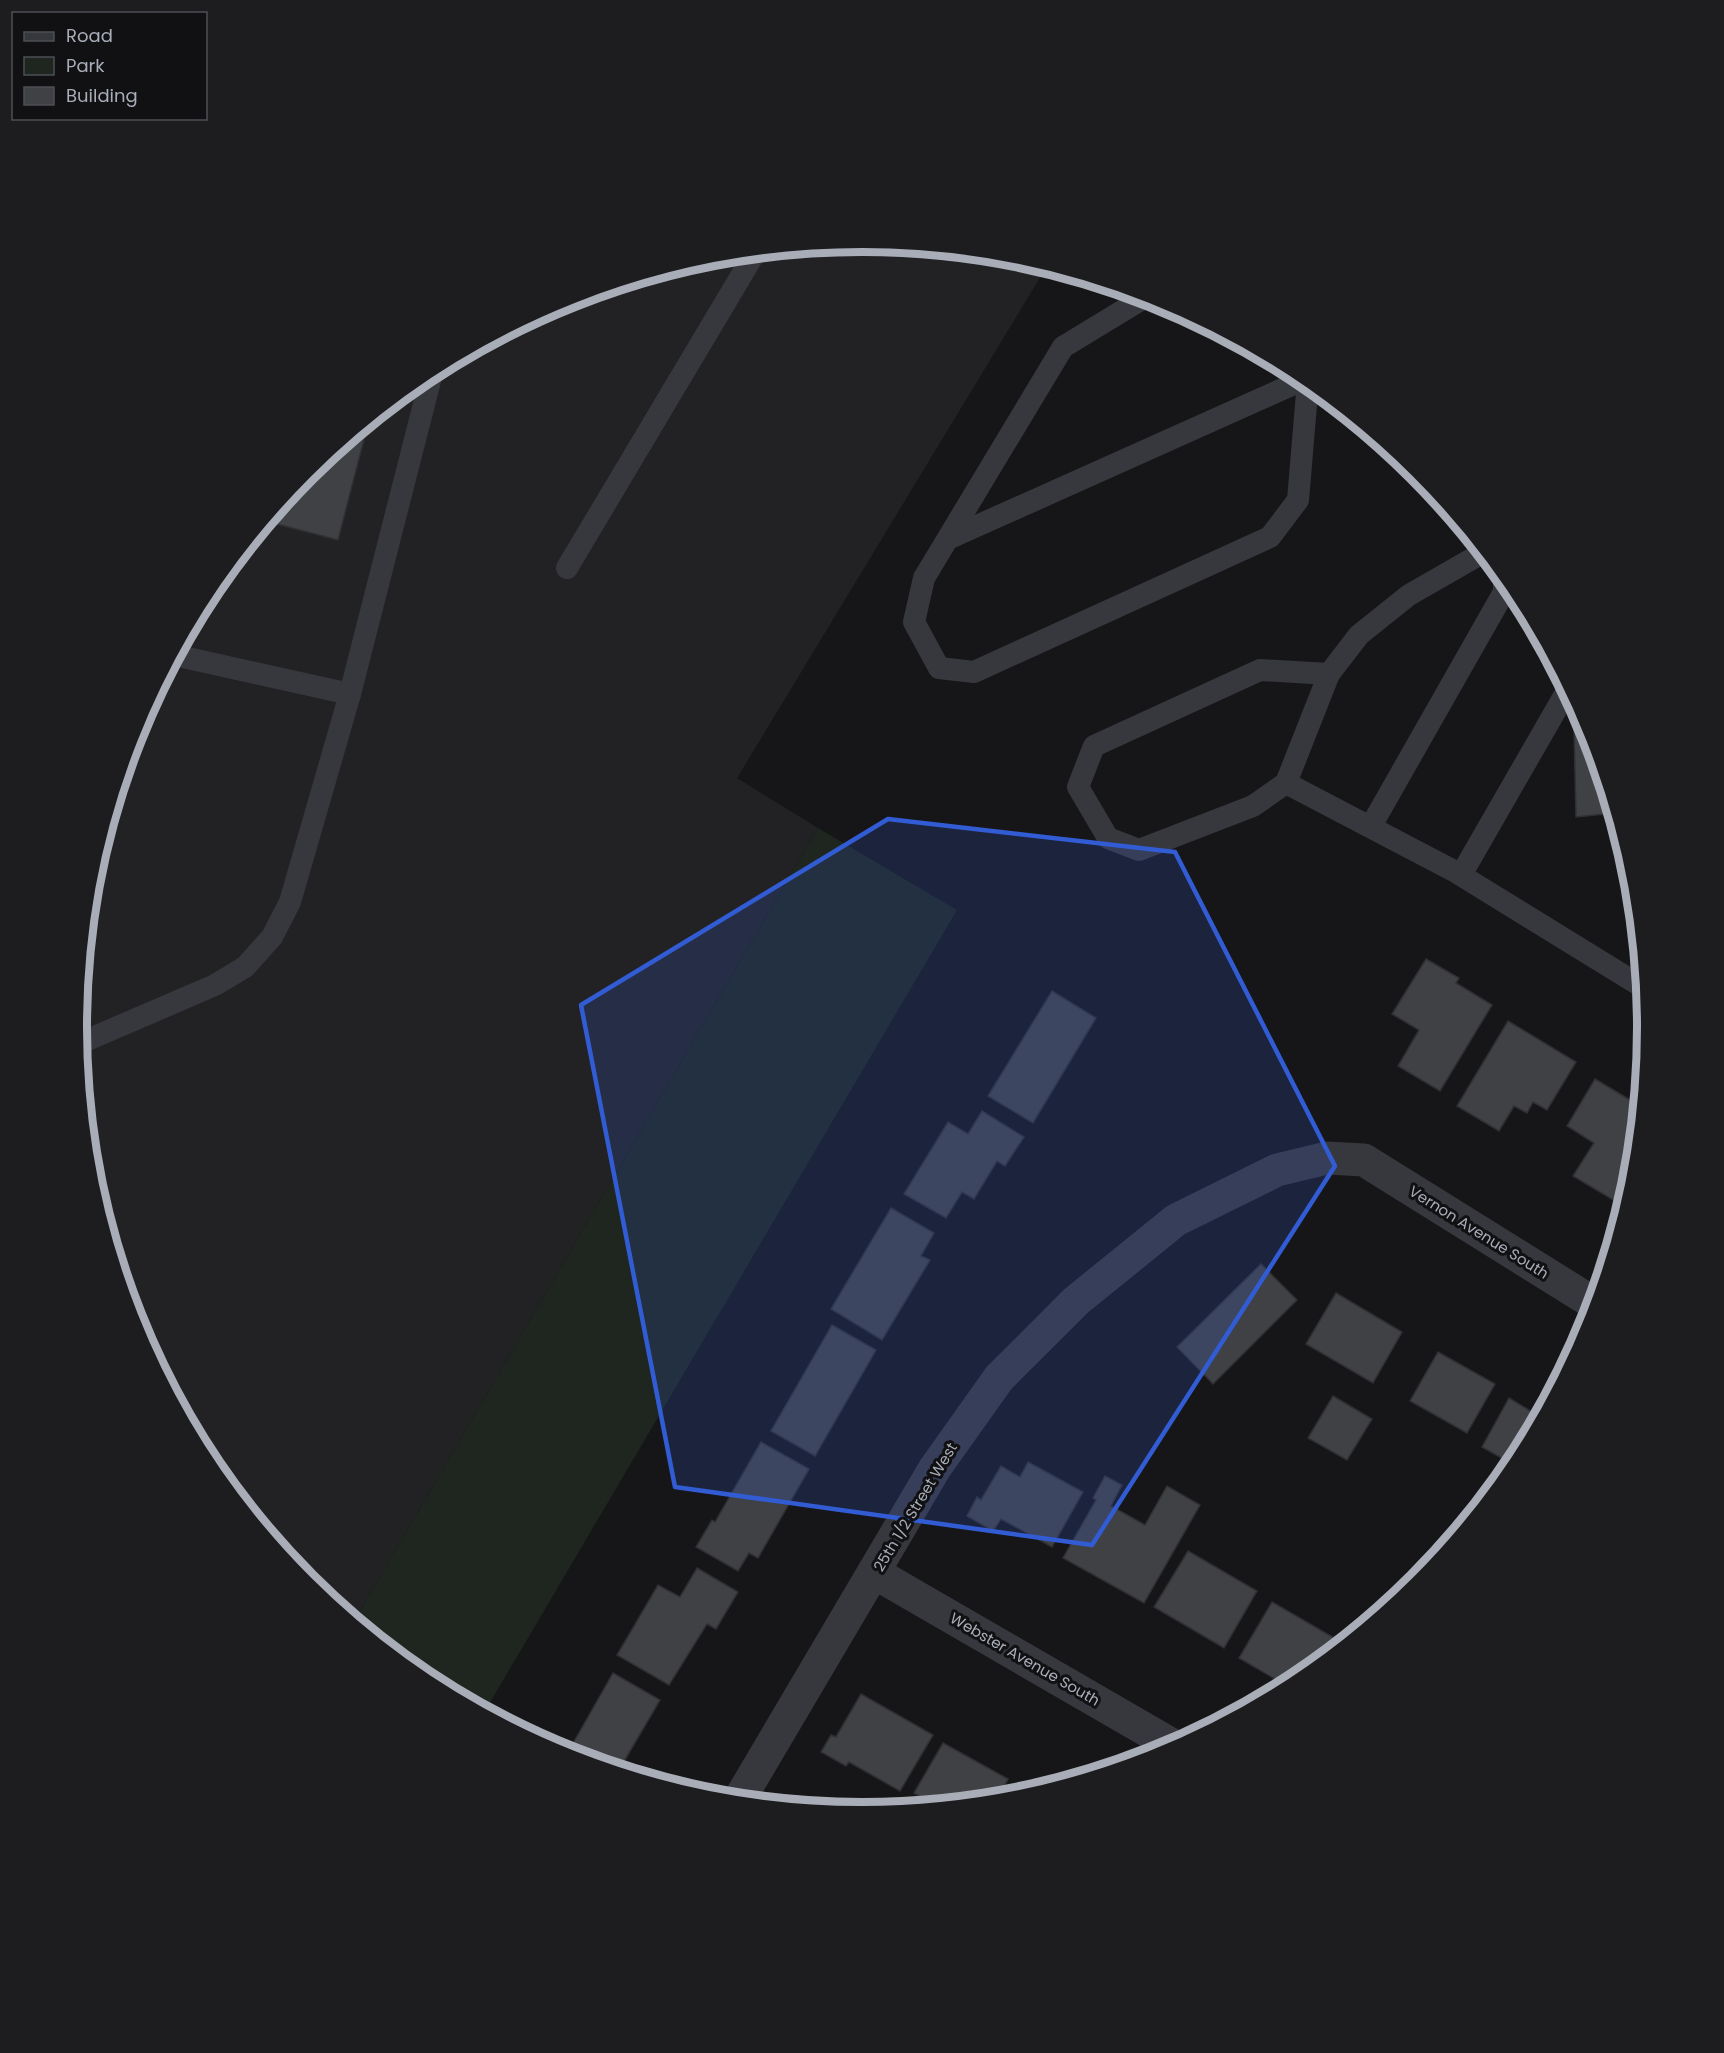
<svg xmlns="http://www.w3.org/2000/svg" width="1724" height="2053" font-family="Poppins,sans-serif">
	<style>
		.built { fill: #222225 }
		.green { fill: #1e261f }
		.building { fill: #404145; stroke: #303034; stroke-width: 1.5 }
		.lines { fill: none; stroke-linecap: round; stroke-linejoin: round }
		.service { stroke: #37383d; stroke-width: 22 }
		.minor { stroke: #37383d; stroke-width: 33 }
		.marked { fill: #325cd3; fill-opacity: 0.2; stroke: #325cd3; stroke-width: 4.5; stroke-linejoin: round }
		.labels { text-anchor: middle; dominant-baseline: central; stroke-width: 6; stroke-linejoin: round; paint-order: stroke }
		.street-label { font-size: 15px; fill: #a8adb8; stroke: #111113 }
		.rim { fill: none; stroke: #a8adb8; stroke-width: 8 }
	</style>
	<rect width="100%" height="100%" fill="#161618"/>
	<path class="built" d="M862 241 1016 256 1047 266 737 778 818 828 354 1621 306 1582 209 1463 136 1327 92 1179 77 1026 92 873 136 726 209 590 307 471 426 373 562 301 709 256Z"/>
	<path class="green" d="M818 828 957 910 485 1711 425 1679 354 1621Z"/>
	<g class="building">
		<path d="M369 420 338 540 265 521 307 471Z"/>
		<path d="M1589 728 1614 813 1576 817 1574 729Z"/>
		<path d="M1426 959 1459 978 1456 983 1492 1005 1440 1091 1398 1066 1419 1030 1392 1014Z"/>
		<path d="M1052 991 1096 1018 1033 1123 988 1096Z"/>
		<path d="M1508 1021 1576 1062 1547 1110 1533 1102 1527 1113 1514 1106 1499 1131 1457 1106Z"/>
		<path d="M1595 1079 1640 1106 1633 1171 1615 1201 1573 1176 1594 1143 1567 1126Z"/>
		<path d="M982 1111 1024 1137 1005 1166 997 1161 974 1199 962 1192 946 1218 904 1194 948 1122 968 1134Z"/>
		<path d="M891 1208 934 1233 921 1256 930 1260 882 1340 831 1309Z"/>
		<path d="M1261 1264 1297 1300 1213 1384 1177 1347Z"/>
		<path d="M1336 1293 1402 1332 1373 1383 1306 1344Z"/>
		<path d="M832 1325 876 1350 815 1456 771 1431Z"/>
		<path d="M1438 1352 1495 1384 1467 1433 1410 1401Z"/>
		<path d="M1333 1396 1372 1419 1347 1460 1308 1438Z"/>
		<path d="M1509 1398 1537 1415 1532 1423 1535 1425 1514 1465 1482 1447Z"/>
		<path d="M761 1442 809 1469 758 1558 749 1553 738 1571 696 1547 712 1520 715 1522Z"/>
		<path d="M1028 1462 1083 1492 1052 1547 1001 1519 993 1531 967 1516 977 1497 981 1500 1001 1466 1020 1477Z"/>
		<path d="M1105 1476 1122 1485 1111 1506 1145 1525 1167 1486 1200 1505 1144 1603 1063 1558 1096 1500 1093 1498Z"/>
		<path d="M1188 1551 1257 1591 1224 1648 1154 1607Z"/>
		<path d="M697 1568 738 1592 716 1629 707 1624 669 1685 617 1655 658 1585 680 1597Z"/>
		<path d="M1272 1602 1343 1643 1287 1686 1239 1658Z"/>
		<path d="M613 1673 660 1700 619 1770 567 1754Z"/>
		<path d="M861 1694 933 1735 900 1791 849 1762 846 1766 821 1752 831 1735 836 1737Z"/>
		<path d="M943 1743 1008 1779 997 1799 934 1805 914 1793Z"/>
	</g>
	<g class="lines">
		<g class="service">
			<path d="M1147 296 1063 347 924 578 914 622 939 668 974 672 1270 537 1298 500 1308 381"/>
			<path d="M950 538 1305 379"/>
			<path d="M1484 552 1409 595 1359 635 1329 674 1286 783 1454 871 1644 988"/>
			<path d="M567 568 756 251"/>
			<path d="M174 655 350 694"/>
			<path d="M1286 783 1253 806 1139 850 1108 838 1078 787 1094 746 1260 670 1329 674"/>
			<path d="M1371 826 1504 592V577"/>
			<path d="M1461 875 1568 689"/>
			<path d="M78 1044 215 985 245 967 272 937 290 902 350 694 433 369"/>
		</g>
		<g class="minor">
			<path d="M875 1573 1174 1746"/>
			<path d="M739 1800 935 1468 999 1378 1076 1301 1176 1220 1277 1170 1327 1158 1364 1160 1595 1304"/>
		</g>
	</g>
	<path class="marked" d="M888 819 1175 852 1335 1166 1092 1545 675 1487 581 1005Z"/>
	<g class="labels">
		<g class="street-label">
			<text transform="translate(1479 1232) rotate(32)">Vernon Avenue South</text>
			<text transform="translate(915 1507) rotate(-59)">25th 1/2 Street West</text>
			<text transform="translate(1025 1659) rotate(30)">Webster Avenue South</text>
		</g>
	</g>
	<path d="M0 0H1724V2053H0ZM87 1027a775 775 0 1 1 1550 0a775 775 0 1 1-1550 0Z" fill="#1d1d20" fill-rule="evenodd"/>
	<path class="rim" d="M87 1027a775 775 0 1 1 1550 0a775 775 0 1 1-1550 0Z"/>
	<rect x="12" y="12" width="195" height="108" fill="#111113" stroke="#4d4f55" stroke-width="1.5"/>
	<rect x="24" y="32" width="30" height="9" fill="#37383d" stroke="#4d4f55" stroke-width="1.5"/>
	<text x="66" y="42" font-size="18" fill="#a8adb8">Road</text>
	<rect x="24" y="57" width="30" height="18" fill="#1e261f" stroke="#4d4f55" stroke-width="1.5"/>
	<text x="66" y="72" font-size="18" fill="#a8adb8">Park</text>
	<rect x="24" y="87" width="30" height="18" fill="#404145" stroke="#4d4f55" stroke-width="1.5"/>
	<text x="66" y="102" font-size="18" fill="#a8adb8">Building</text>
</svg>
